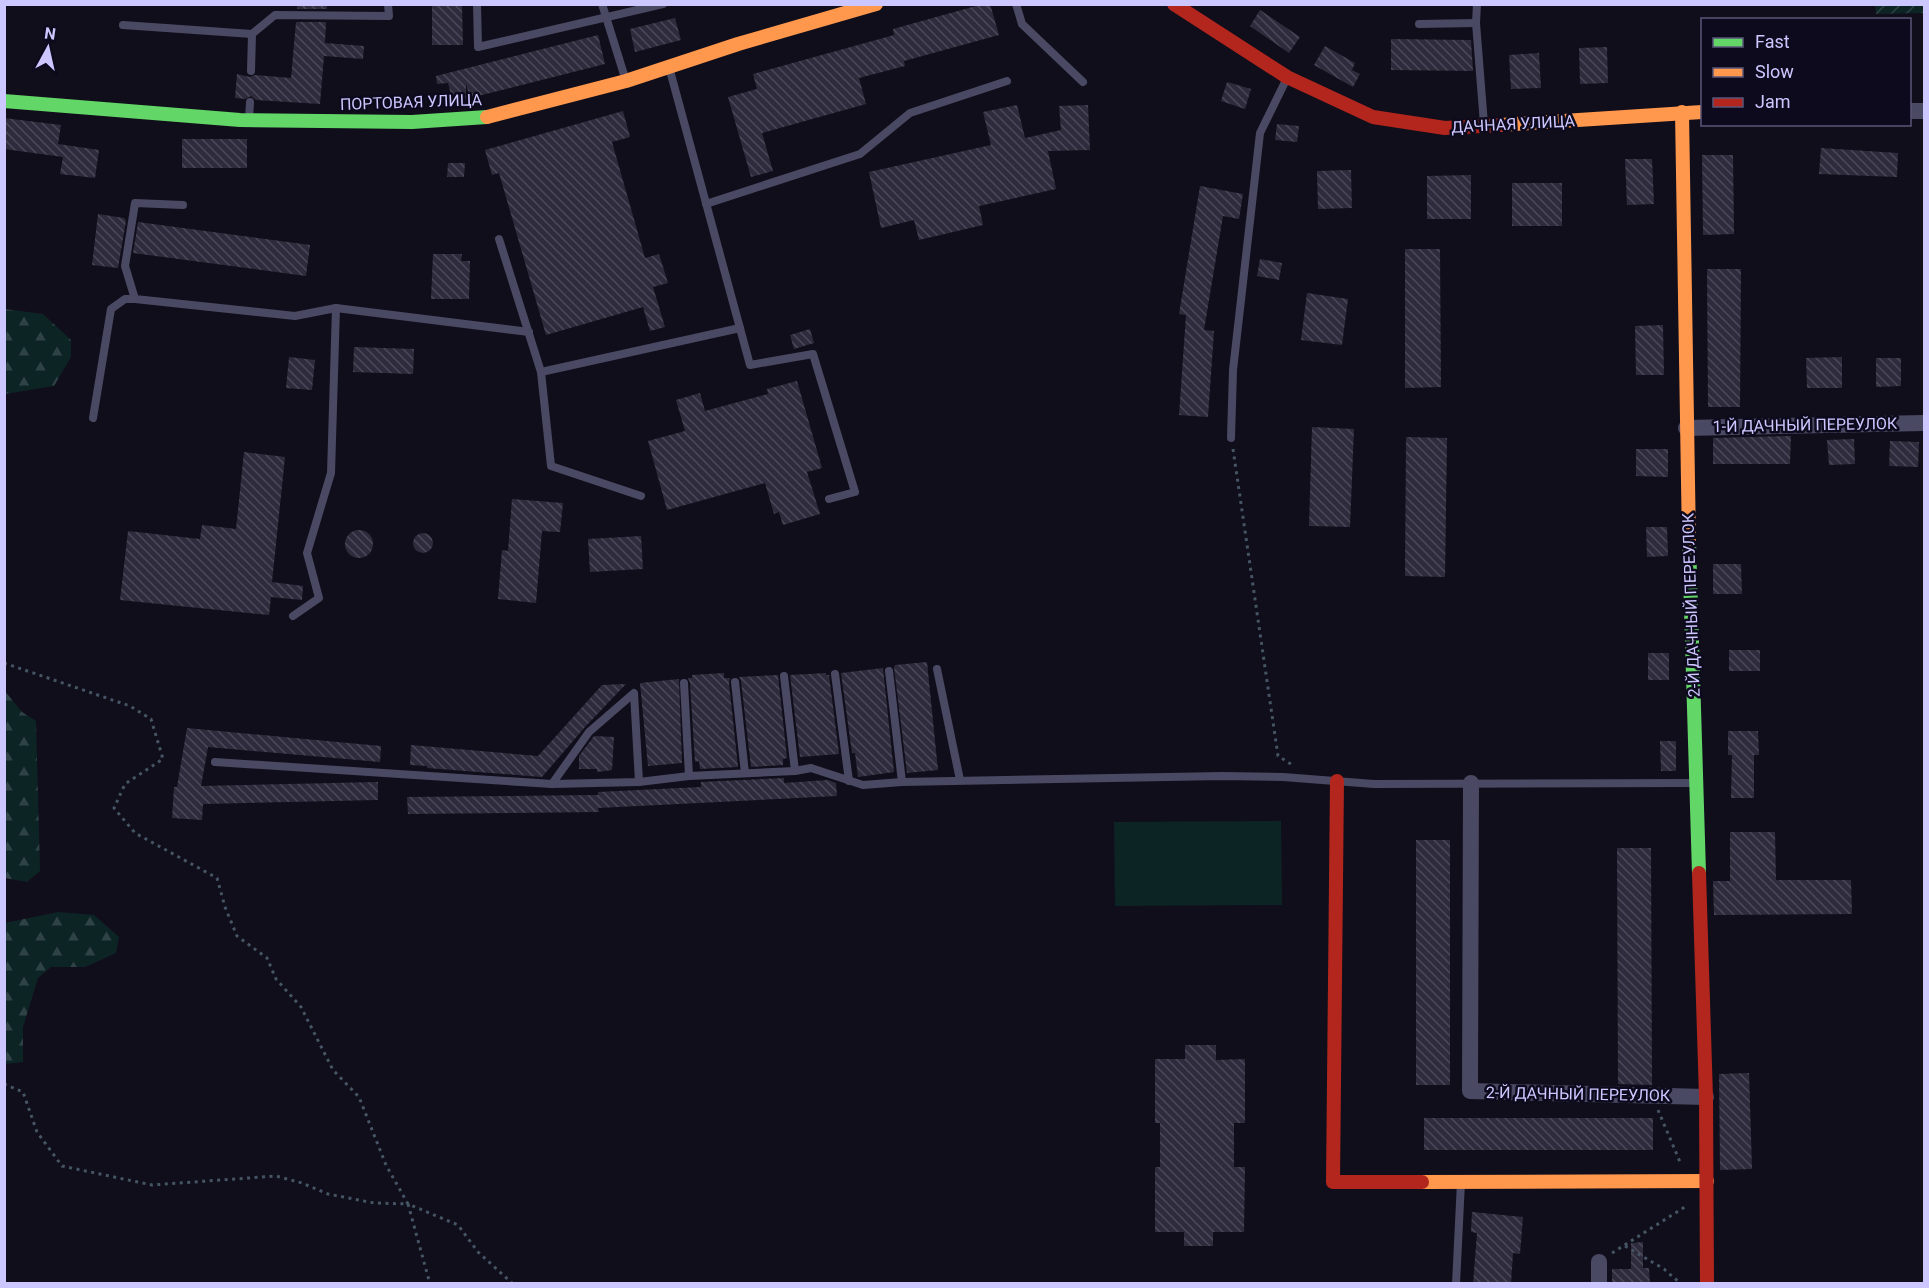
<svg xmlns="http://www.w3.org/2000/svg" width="1929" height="1288" font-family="Roboto,sans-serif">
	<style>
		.forest { fill: url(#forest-firs) }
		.park { fill: #0d2425 }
		.garden { fill: url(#garden-furrows) }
		.building { fill: url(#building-back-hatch) }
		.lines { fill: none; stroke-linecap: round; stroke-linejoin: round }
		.path { stroke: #455564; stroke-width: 3; stroke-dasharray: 3 4.5; stroke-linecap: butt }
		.lane { stroke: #4a4963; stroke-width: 8 }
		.street { stroke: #4a4963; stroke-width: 16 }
		.fast { stroke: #63d668; stroke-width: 14 }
		.slow { stroke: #ff974d; stroke-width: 14 }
		.jam { stroke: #b3261e; stroke-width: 14 }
		.labels { text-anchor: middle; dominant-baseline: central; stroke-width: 5; stroke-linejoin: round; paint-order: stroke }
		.street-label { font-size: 16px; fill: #cdc7ff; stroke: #0d0a1e }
	</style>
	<defs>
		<pattern id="forest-firs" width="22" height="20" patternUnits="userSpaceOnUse" patternTransform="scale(1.5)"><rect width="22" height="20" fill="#0d2425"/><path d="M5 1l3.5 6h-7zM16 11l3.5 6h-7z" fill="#2f4246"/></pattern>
		<pattern id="garden-furrows" width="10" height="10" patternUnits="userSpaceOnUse" patternTransform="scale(1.5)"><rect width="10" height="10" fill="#0d2425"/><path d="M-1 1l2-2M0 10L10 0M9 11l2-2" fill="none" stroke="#2f4246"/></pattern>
		<pattern id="building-back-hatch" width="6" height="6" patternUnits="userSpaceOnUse" patternTransform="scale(1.5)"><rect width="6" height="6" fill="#2e2b3d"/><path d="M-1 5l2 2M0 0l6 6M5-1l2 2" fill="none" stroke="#4b485a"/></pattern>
	</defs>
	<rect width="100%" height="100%" fill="#100e1a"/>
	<g class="forest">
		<path d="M5 309 43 314 71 340V357L54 386 5 394Z"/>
		<path d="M4 690 22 712 36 721 40 871 27 882 5 878Z"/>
		<path d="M58 912 94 915 119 937 116 953 85 967H51L38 978 23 1027V1062L5 1064V923Z"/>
	</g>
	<path class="park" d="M1281 821 1282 905 1115 906 1114 822Z"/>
	<path class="garden" d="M1875 5H1924V13L1876 14Z"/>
	<g class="building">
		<rect x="297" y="4" width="30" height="5"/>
		<path d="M432 4H462L463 45H432Z"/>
		<path d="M983 4H990L999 35 904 61 905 66 859 78 866 104 762 133 773 171 751 177 728 97 757 89 753 74 894 35 893 29Z"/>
		<path d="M1260 10 1300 37 1289 53 1250 26Z"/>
		<path d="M675 18 681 40 635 52 630 29Z"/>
		<path d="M296 22H326L325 43 364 46 363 59 324 56 320 104 256 100 251 96 245 99 235 98 237 74 250 77 255 75 291 78Z"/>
		<path d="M598 35 605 64 470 98 466 84V99L453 102 448 83 437 84 436 76Z"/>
		<path d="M1391 39 1471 40 1473 71 1391 70Z"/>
		<path d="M1325 46 1355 63 1352 70 1360 74 1353 87 1314 65Z"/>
		<path d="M1607 47 1608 83 1580 84 1579 48Z"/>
		<path d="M1539 53 1541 88 1511 89 1509 55Z"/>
		<path d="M1227 82 1251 89 1245 109 1221 101Z"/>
		<path d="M1017 105 1025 138 1061 130 1059 106 1088 105 1090 150 1048 151 1056 189 979 206 983 225 919 240 914 220 881 228 869 172 991 145 983 112Z"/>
		<path d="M623 111 630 137 612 142 645 258 659 254 668 283 653 287 665 327 650 331 643 307 546 335 499 173 492 175 485 150Z"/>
		<path d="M4 118 61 125 58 144 99 150 95 178 60 174 63 157 4 149Z"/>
		<path d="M1277 124 1299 126 1297 142 1275 140Z"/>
		<rect x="182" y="139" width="65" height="29"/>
		<path d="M1821 148 1898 153 1897 177 1819 174Z"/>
		<path d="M1702 155H1733L1734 234 1703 235Z"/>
		<path d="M1625 159H1652L1654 204 1627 205Z"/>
		<path d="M448 163H465L464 177H447Z"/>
		<path d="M1351 170 1352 208 1318 209 1317 171Z"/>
		<path d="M1471 175V219H1427V176Z"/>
		<rect x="1512" y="183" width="50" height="43"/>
		<path d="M1200 186 1243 194 1239 219 1223 216 1204 330 1214 331 1208 417 1179 415 1186 315 1179 314Z"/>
		<path d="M98 214 124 218 126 221 118 268 92 265Z"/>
		<path d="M138 222 310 245 306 276 133 253Z"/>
		<path d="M1405 249H1440L1441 387 1405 388Z"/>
		<path d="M433 254H462L461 261H470L469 299H431Z"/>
		<path d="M1260 259 1282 263 1279 280 1257 276Z"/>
		<path d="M1707 269H1741L1740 407H1708Z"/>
		<path d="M1307 293 1348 299 1342 345 1301 340Z"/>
		<path d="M1663 325 1664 375H1636L1635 326Z"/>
		<path d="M810 329 814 343 794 349 790 335Z"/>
		<path d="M354 347 414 349 413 374 353 372Z"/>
		<path d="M289 357 315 360 312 390 286 388Z"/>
		<path d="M1842 357V388H1807L1806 358Z"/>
		<path d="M1876 358H1901V386L1876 387Z"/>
		<path d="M797 381 822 468 807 472 820 514 783 525 779 512 774 514 765 483 667 510 648 441 685 431 676 400 700 393 705 411 768 394 767 389Z"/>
		<path d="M1312 427 1354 429 1350 527 1309 526Z"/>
		<path d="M1791 436 1790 464H1713V438Z"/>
		<path d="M1406 437 1447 438 1445 577 1405 576Z"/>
		<path d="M1854 439 1855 464 1829 465 1827 440Z"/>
		<path d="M1890 441 1919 442 1918 467 1889 466Z"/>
		<path d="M1636 449H1668V477L1636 476Z"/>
		<path d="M244 452 285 457 272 582 303 586 302 600 271 597 269 615 120 600 128 531 200 539 202 525 236 529Z"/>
		<path d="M512 499 563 503 560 532 542 531 536 603 498 599 502 550 508 551Z"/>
		<path d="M1646 527H1667L1668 556 1647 557Z"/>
		<circle cx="359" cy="544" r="14"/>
		<circle cx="423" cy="543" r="10"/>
		<path d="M641 536 643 569 590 572 588 539Z"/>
		<path d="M1713 564H1741L1742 594H1713Z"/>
		<rect x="1729" y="650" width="31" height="21"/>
		<rect x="1648" y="653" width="21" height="27"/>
		<path d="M927 662 938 770 907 773 894 667 895 665Z"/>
		<path d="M883 668 894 772 858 777 855 753H852L841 673Z"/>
		<path d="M724 673V678H730L729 683 738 767 700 769 699 761 695 762 690 683 688 678H692V675Z"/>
		<path d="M826 673V675H829L839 754 800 757 790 675Z"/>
		<path d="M778 675 787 758 783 759V765L751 767 741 681 739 677Z"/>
		<path d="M679 679 682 763 648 766 640 683Z"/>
		<path d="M626 684 585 727 542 777 427 768V766L410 765 411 745 538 756 602 685Z"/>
		<path d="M187 728 381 746 380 762 208 747 201 786 378 782V800L203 804 202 820 172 818 174 787H177Z"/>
		<path d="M1728 731H1758L1759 755H1754V798H1731L1732 755H1728Z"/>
		<path d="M594 736 614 737 612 770 597 772V769H579V756Z"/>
		<path d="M1660 741H1676V771H1661Z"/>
		<path d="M784 778V783L828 780 836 783 837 796 598 808 599 812 408 814 407 797 598 795V792L701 787V782Z"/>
		<path d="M1730 832H1775L1776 880H1851L1852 914 1714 915 1713 881H1730Z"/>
		<rect x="1416" y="840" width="34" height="245"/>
		<path d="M1617 848H1651L1652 1085 1618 1084Z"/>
		<path d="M1185 1045H1216V1060L1245 1059V1123H1234V1167H1245L1244 1232H1213V1246H1184V1232H1155V1167H1160V1123H1155V1059H1185Z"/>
		<path d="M1749 1073 1752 1169 1720 1170 1719 1074Z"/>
		<rect x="1424" y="1118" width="229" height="32"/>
		<path d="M1472 1212 1523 1217 1520 1254 1513 1253 1511 1284H1473L1477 1233 1471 1232Z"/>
		<path d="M1643 1242V1268H1649L1650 1284H1612V1269H1631V1243Z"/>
	</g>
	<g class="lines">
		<g class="path">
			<path d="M1233 449 1278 756 1294 766"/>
			<path d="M4 663 130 706 151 719 163 759 125 784 114 808 135 833 217 878 225 907 237 936 267 958 276 979 301 1007 333 1070 359 1097 386 1165 408 1204 458 1225 478 1252 513 1284"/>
			<path d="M4 1084 23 1092 37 1132 62 1166 152 1185 276 1176 302 1183 328 1194 374 1203 408 1204 430 1284"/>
			<path d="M1658 1110 1680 1162"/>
			<path d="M1625 1246 1664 1269 1681 1284"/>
			<path d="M1612 1253 1688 1205"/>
		</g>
		<g class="lane">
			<path d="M477 4 478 47 663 4"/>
			<path d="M602 4 626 81"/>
			<path d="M1016 4 1022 24 1083 82"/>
			<path d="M1477 4 1476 23 1484 124"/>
			<path d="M1419 24 1476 23"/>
			<path d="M123 25 252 34 251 71"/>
			<path d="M252 34 275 15 389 16 388 4"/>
			<path d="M669 67 750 365 813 354 855 492 829 499"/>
			<path d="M249 120 250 102"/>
			<path d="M706 204 860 154 910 113 1007 81"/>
			<path d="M183 205 135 203 125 266 135 299 295 316 336 308 529 332"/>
			<path d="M499 239 541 372 740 328"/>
			<path d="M541 372 551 466 641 496"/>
			<path d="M93 418 111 309 125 299H135"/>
			<path d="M1231 438 1233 370 1260 133 1287 78"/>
			<path d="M293 616 319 598 307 553 331 473 336 308"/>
			<path d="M937 669 960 780"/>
			<path d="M889 671 902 782"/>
			<path d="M835 674 849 781"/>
			<path d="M784 676 795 771"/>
			<path d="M735 682 745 773"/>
			<path d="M684 683 689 776"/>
			<path d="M215 762 552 784 639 782 689 776 795 771 811 768 863 785 902 782 1222 776 1283 777 1374 784 1695 783"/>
			<path d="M552 784 589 732 634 693 639 782"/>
			<path d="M1456 1284 1461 1182"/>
		</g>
		<g class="street">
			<path d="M1910 111H1924"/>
			<path d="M1686 428 1924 423"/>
			<path d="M1471 783 1470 1091 1706 1097"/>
			<path d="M1599 1262V1284"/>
		</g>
		<g class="fast">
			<path d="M4 101 240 120 412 122 487 117"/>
			<path d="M1689 543 1699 873"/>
		</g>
		<g class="slow">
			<path d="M1682 112 1689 543"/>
			<path d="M487 117 626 81 738 44 876 4"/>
			<path d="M1500 125 1702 112"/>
			<path d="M1422 1182 1707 1181"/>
		</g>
		<g class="jam">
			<path d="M1174 4 1287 77 1373 117 1445 128 1500 125"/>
			<path d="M1337 781 1333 1182H1422"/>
			<path d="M1699 873 1706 1097 1707 1284"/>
		</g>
	</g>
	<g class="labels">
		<g class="street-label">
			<text transform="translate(411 102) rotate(-2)">ПОРТОВАЯ УЛИЦА</text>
			<text transform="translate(1513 124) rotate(-3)">ДАЧНАЯ УЛИЦА</text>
			<text transform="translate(1805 425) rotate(-1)">1-Й ДАЧНЫЙ ПЕРЕУЛОК</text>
			<text transform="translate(1691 605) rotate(-92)">2-Й ДАЧНЫЙ ПЕРЕУЛОК</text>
			<text transform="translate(1578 1094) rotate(1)">2-Й ДАЧНЫЙ ПЕРЕУЛОК</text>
		</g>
	</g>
	<rect width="1929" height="1288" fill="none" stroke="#cdc7ff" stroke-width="12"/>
	<rect x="1701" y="18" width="210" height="108" fill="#0d0a1e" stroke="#5a5678" stroke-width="1.5"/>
	<rect x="1713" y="38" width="30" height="9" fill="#63d668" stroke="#5a5678" stroke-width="1.5"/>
	<text x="1755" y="48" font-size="18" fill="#cdc7ff">Fast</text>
	<rect x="1713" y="68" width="30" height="9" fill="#ff974d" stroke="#5a5678" stroke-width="1.5"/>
	<text x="1755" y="78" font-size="18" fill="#cdc7ff">Slow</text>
	<rect x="1713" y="98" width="30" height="9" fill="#b3261e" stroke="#5a5678" stroke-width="1.5"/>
	<text x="1755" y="108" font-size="18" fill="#cdc7ff">Jam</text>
	<g transform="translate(48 48) rotate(8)" stroke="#0d0a1e" stroke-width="4.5" paint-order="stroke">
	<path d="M0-4.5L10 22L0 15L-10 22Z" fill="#cdc7ff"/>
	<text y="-9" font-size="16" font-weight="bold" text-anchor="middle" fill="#cdc7ff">N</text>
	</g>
</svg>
